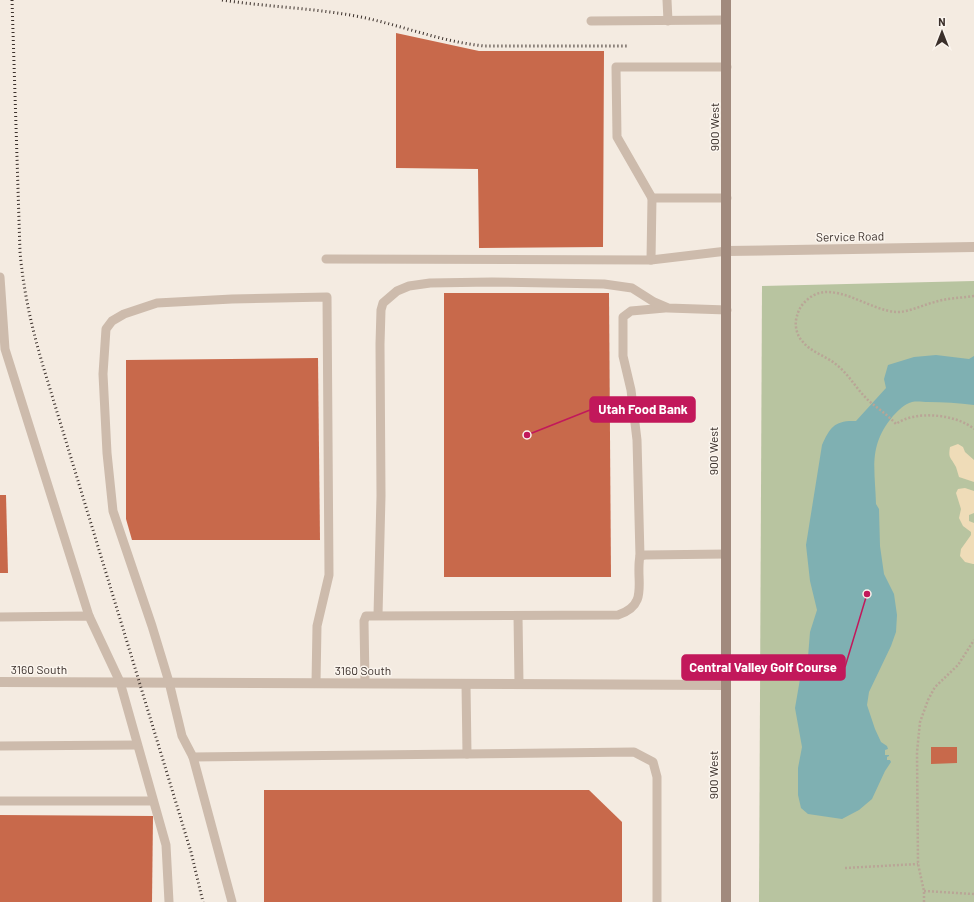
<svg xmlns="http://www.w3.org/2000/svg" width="974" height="902" font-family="Barlow,sans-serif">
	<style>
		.green { fill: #b8c4a0 }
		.sand { fill: #efdcb8 }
		.water { fill: #7fb0b2 }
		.building { fill: #c8694b }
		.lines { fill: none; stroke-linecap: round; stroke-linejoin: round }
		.path { stroke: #b9a596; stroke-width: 2.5; stroke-dasharray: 2 2; stroke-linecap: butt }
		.service { stroke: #cdbbac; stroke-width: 9 }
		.minor { stroke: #cdbbac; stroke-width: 10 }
		.secondary { stroke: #a18a7d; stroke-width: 10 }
		.rail { stroke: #3b302b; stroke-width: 3; stroke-dasharray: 1 3; stroke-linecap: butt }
		.labels { text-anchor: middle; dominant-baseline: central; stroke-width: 3; stroke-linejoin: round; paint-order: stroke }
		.street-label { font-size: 12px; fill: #3b302b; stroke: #fbf5ee }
		.leader { fill: none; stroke: #c2185b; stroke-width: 1.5 }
		.callout-dot { fill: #c2185b; stroke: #fbf5ee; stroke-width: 1.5 }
		.callout { fill: #c2185b; stroke: #c2185b; stroke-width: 1.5 }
		.callout-label { font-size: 13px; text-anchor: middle; font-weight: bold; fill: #fff }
	</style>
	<rect width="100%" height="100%" fill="#f4ebe1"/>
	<path class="green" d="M974 281V902H759L762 286Z"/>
	<g class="sand">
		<path d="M958 444 963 447 965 452 974 460V482L959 477C958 474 957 470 956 467 951 457 948 459 950 447Z"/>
		<path d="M965 488 974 491V513L969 515V521L974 523V564H973L965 562 960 556 961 549 971 535V532L963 526 959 518 961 509 956 493 958 489Z"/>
	</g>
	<path class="water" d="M936 355 969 359 974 356V405C959 403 943 402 928 402 923 402 917 401 912 402 904 404 899 410 893 416 868 446 875 468 876 504L879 509 880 546 884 574 894 594 897 615 896 632 891 646 869 692 867 705 875 729 881 742 887 746 888 749 885 750V755H889V756L887 757V760H890L891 762 885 771 872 799 859 810 842 819 808 814 801 808 798 795V768L802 747 795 708 800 679 808 657 810 632 817 610 810 581 806 545 822 445C830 427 835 420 856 421L886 388 884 379 888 365 914 357Z"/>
	<g class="building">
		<path d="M396 33 479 51H604L603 247 479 248 478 169 396 168Z"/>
		<path d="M444 293H609L611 577H444Z"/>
		<path d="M318 358 320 540H132L126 519V360Z"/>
		<path d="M0 495H6L8 573H0Z"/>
		<path d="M931 747H957V763L931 764Z"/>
		<path d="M264 790H589L622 822V902H264Z"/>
		<path d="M0 815 153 816 152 902H0Z"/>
	</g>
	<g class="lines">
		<g class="path">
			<path d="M974 296C961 298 947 298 935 302 922 305 910 312 897 312 869 311 833 278 808 299 801 305 798 310 796 320 795 327 797 336 803 342 812 353 827 356 838 366 849 375 856 388 866 398 875 407 887 414 896 424 915 410 956 414 974 429"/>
			<path d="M845 868 918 864"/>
			<path d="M924 891 974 894"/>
			<path d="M924 902V891L918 864 917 752 920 722 928 700 935 687 958 665 974 640"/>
		</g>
		<g class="service">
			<path d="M667 0 668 21"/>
			<path d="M591 21 726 20"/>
			<path d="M652 198 617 137 616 67H727"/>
			<path d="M326 259 651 260 727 251"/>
			<path d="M651 260 652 198H727"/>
			<path d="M0 277 5 349 89 616"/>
			<path d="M640 556 637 440 631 390 623 356V317L631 311 665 308"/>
			<path d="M378 615 381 496 380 344 381 310 383 303 397 291 409 286 430 283 492 282 604 284 632 288 654 302 668 308 727 310"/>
			<path d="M518 616 519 684"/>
			<path d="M0 617 89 616 120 682 166 845 169 902"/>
			<path d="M316 683 317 626 329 575 327 297 232 299 157 303 124 314 112 321 106 329 103 374 107 453 113 511 152 626 169 682 182 736 193 757 634 752 653 762 657 777V902"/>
			<path d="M365 683 364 621 366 616 618 615C650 605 635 580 640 556L645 555 726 554"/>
			<path d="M466 684 467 754"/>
			<path d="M0 746 137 745"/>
			<path d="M193 757 232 902"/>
			<path d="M0 801H153"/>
		</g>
		<g class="minor">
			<path d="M727 251 974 247"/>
			<path d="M0 682 725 685"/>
		</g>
		<path class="secondary" d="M726 902V0"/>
		<g class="rail">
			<path d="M12 0 20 252C24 297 34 337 47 379L191 852 203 902"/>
			<path d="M222 0C268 7 315 8 361 17 404 26 442 42 485 46H628"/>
		</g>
	</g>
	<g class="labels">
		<g class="street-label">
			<text transform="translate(714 127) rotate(-90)">900 West</text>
			<text transform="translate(850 236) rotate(-1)">Service Road</text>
			<text transform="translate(713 451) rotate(-90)">900 West</text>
			<text x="39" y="669">3160 South</text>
			<text x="363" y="670">3160 South</text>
			<text transform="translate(713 775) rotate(-90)">900 West</text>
		</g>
	</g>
	<path class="leader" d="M527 435L590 410M867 594L845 667"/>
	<g class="callout-dot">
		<circle cx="527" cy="435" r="4"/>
		<circle cx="867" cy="594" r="4"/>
	</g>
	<g class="callout">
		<rect x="590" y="397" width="105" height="25" rx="4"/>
		<rect x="682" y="655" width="163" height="25" rx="4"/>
	</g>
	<g class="callout-label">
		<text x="643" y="414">Utah Food Bank</text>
		<text x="763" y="672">Central Valley Golf Course</text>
	</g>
	<g transform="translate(942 32)" stroke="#fbf5ee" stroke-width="3" paint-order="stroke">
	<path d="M0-3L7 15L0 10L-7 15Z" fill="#3b302b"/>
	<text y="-6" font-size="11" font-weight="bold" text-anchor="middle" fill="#3b302b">N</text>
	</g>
</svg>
